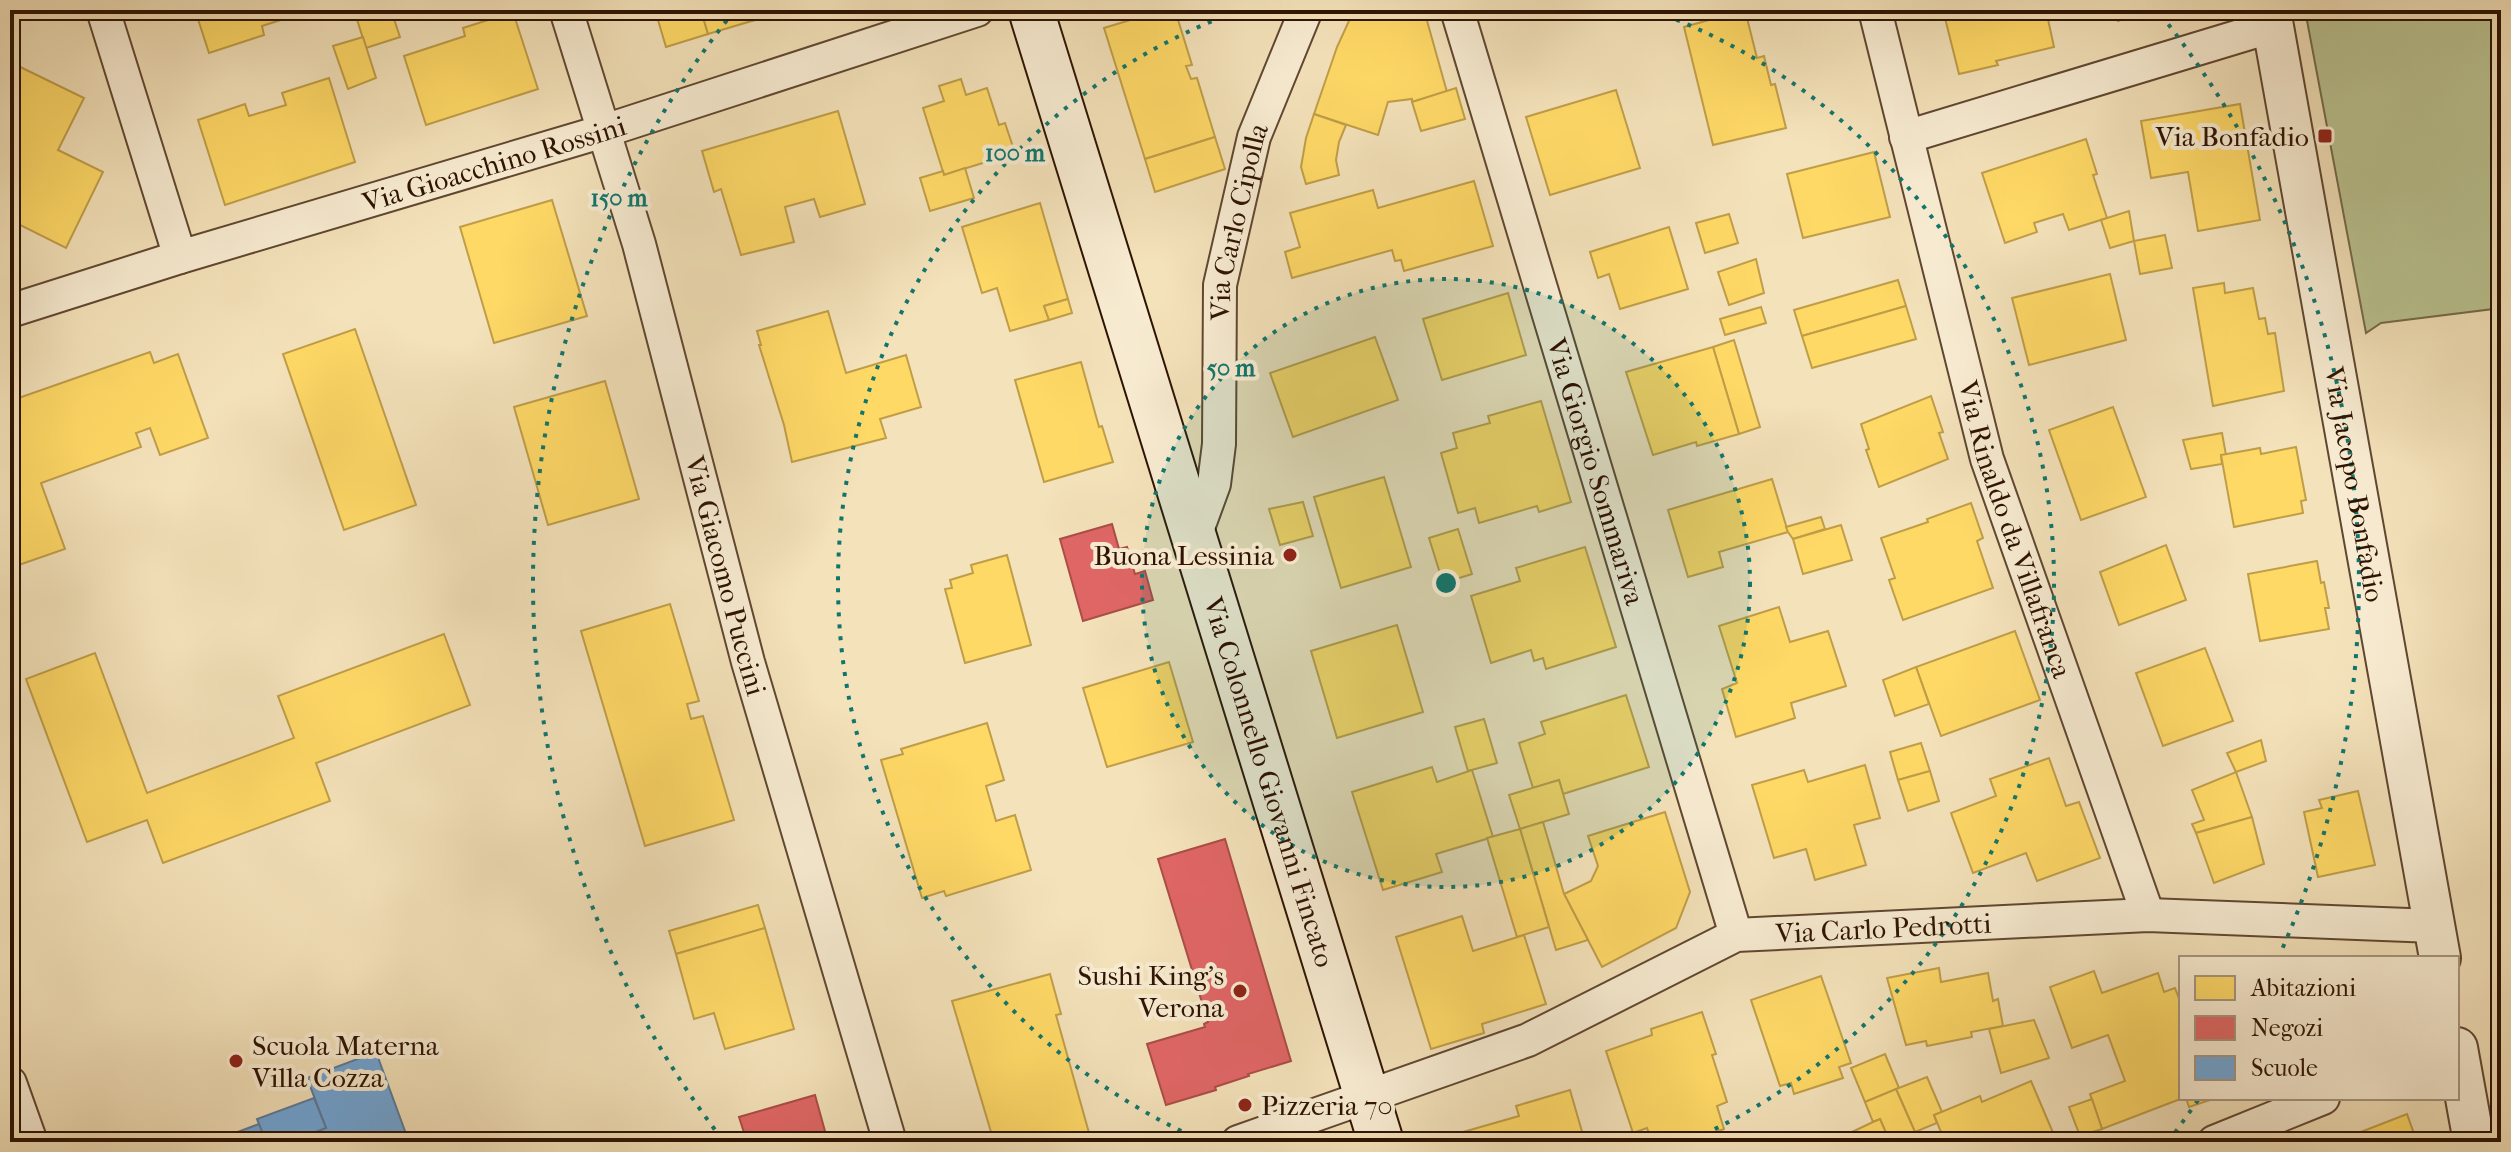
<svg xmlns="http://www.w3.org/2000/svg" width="2511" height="1152" font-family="'IM FELL French Canon',serif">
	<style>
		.green { fill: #bac391; stroke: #746b4a; stroke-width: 2 }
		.homes { fill: #ffd966; stroke: #c09e48; stroke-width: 2 }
		.shops { fill: #e06666; stroke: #ab4d48; stroke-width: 2 }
		.schools { fill: #6fa8dc; stroke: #5c7b9b; stroke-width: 2 }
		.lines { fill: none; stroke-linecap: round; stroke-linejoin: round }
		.minor-casing { stroke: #604731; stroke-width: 36 }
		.tertiary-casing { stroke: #604731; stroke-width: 44 }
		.secondary-casing { stroke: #2e1303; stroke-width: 48 }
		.minor { stroke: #f8ecd2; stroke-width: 32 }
		.tertiary { stroke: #f8ecd2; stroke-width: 40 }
		.secondary { stroke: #f8ecd2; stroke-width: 44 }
		.ring { fill: none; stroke: #0f766e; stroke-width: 4; stroke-dasharray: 4 8 }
		.poi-dot { fill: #8f2418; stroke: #f8ecd2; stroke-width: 3 }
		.labels { text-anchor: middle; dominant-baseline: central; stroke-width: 8; stroke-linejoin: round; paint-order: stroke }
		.poi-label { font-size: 28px; fill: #2e1303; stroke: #f8ecd2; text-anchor: end }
		.street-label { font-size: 28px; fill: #2e1303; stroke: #f8ecd2 }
		.centre { fill: #0f766e; stroke: #f8ecd2; stroke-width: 4 }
		.ring-label { font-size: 24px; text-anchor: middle; font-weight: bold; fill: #0f766e; stroke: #f8ecd2; stroke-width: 8; stroke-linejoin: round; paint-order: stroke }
	</style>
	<rect width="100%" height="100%" fill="#f4e2ba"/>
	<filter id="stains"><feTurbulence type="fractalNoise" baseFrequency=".0025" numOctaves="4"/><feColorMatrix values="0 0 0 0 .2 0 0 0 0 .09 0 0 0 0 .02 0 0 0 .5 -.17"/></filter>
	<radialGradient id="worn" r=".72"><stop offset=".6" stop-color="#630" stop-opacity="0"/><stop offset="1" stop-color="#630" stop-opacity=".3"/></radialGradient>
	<path class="green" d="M2305 10H2501V308L2381 323 2366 333Z"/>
	<g class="homes">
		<path d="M195 10H312L262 26 264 35 209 53Z"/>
		<path d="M354 10H391L400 37 366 48Z"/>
		<path d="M655 10H701L708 34 666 47Z"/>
		<path d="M701 10H789L708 34Z"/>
		<path d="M1163 10H1175L1192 65 1186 66 1191 79 1197 78 1215 137 1145 159 1104 28Z"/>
		<path d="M1354 10H1424L1447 92 1412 102V99L1388 102 1378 135 1314 114 1337 47Z"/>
		<path d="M1708 10H1767V11L1747 17 1745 10 1711 20Z"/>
		<path d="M1745 10 1757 58 1764 56 1771 85 1775 84 1786 128 1713 145 1684 27Z"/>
		<path d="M1943 10H2046L2054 47 1996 61 1998 65 1959 74Z"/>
		<path d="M2114 10H2149L2118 21Z"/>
		<path d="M513 12 538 89 426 125 404 56 465 36 463 28Z"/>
		<path d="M363 37 376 78 348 89 333 46Z"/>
		<path d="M10 62 84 98 58 150 103 172 66 248 10 220V177L20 157 10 153Z"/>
		<path d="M329 78 355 162 225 205 198 120 245 104 249 116 286 105 282 93Z"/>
		<path d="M961 79 966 95 987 88 999 125 1005 123 1015 153 944 175 923 108 944 101 939 86Z"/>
		<path d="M1456 88 1465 119 1421 131 1412 102Z"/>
		<path d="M1616 90 1640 168 1550 195 1526 117Z"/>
		<path d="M2240 104 2260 220 2198 231 2188 172 2151 178 2141 121Z"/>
		<path d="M838 111 865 204 820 217 814 199 785 207 794 242 741 255 721 189 714 192 702 151Z"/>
		<path d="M1314 114 1346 125 1339 142 1336 160 1339 175 1306 184 1301 167 1306 138Z"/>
		<path d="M1215 137 1225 169 1155 192 1145 159Z"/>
		<path d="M2086 139 2097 174 2093 175 2107 218 2069 230 2063 214 2034 223 2037 232 2005 243 1982 173Z"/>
		<path d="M1874 152 1890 217 1803 238 1787 174Z"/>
		<path d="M965 168 974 198 930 211 920 178 943 171 944 175Z"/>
		<path d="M1474 181 1493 246 1404 271 1401 260 1395 261 1392 250 1292 278 1285 252 1300 247 1290 213 1373 190 1378 208Z"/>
		<path d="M552 200 587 316 494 343 460 227Z"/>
		<path d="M1040 203 1068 299 1044 306 1049 320 1010 331 997 288 982 293 962 227Z"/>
		<path d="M2129 211 2134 241 2110 248 2101 220Z"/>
		<path d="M1729 214 1738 243 1705 253 1696 223Z"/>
		<path d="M1669 227 1688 289 1620 309 1609 274 1598 278 1590 252Z"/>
		<path d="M2165 235 2172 268 2140 274 2134 241Z"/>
		<path d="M1756 259 1764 293 1729 305 1718 272Z"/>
		<path d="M2110 274 2126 340 2029 365 2012 298Z"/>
		<path d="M1898 280 1906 306 1802 336 1794 310Z"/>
		<path d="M2224 283 2225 293 2253 288 2259 319 2265 318 2268 334 2275 333 2284 391 2213 406 2193 288Z"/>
		<path d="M1508 293 1526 355 1442 380 1423 319Z"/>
		<path d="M1068 299 1072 313 1049 320 1044 306Z"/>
		<path d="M1906 306 1916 339 1812 368 1802 336Z"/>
		<path d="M1761 307 1766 323 1725 335 1720 319Z"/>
		<path d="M828 311 846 373 906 355 921 407 880 419 886 438 792 462 784 425 759 345H761L757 331Z"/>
		<path d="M355 329 416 505 344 530 283 354Z"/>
		<path d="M1375 337 1398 400 1293 437 1270 373Z"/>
		<path d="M1734 340 1760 427 1739 434 1713 347Z"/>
		<path d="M1713 347 1739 434 1697 446 1696 442 1653 455 1626 372Z"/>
		<path d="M150 352 154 363 178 354 208 438 160 455 150 428 136 433 141 447 41 483 65 549 10 568V401Z"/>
		<path d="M1081 362 1099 427 1102 426 1113 462 1044 482 1015 380Z"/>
		<path d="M605 381 639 499 548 525 514 407Z"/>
		<path d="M1931 396 1943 432 1939 433 1948 459 1879 487 1866 450 1869 449 1861 424Z"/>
		<path d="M1541 401 1571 502 1539 512 1537 506 1479 523 1475 508 1458 513 1441 453 1457 448 1453 433 1490 423 1488 416Z"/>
		<path d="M2113 407 2146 497 2081 520 2049 430Z"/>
		<path d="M2222 433 2226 455H2221L2222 464 2191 469 2183 440Z"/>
		<path d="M2296 447 2306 500 2301 501 2303 513 2234 527 2221 455 2260 448 2261 454Z"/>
		<path d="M1384 477 1411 567 1341 588 1314 497Z"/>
		<path d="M1772 479 1788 532 1719 552 1723 567 1688 577 1668 510Z"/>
		<path d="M1303 502 1313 536 1280 545 1269 509Z"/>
		<path d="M1971 503 1983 538 1977 541 1993 588 1903 620 1889 580 1895 578 1881 538 1928 522 1927 519Z"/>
		<path d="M1821 517 1825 529 1793 539 1788 532 1786 527Z"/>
		<path d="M1841 525 1852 560 1803 574 1793 539Z"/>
		<path d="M1458 529 1472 574 1443 583 1429 538Z"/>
		<path d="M2166 545 2186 600 2119 625 2100 572Z"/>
		<path d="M1585 547 1616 647 1546 669 1543 658 1534 661 1531 650 1491 663 1471 596 1520 581 1516 568Z"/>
		<path d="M1007 555 1031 645 965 663 945 589 952 588 950 580 973 573 971 565Z"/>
		<path d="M2317 561 2321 583 2324 582 2329 608H2325L2329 629 2260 641 2248 574Z"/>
		<path d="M670 604 699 701 687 704 691 719 703 716 734 820 645 846 581 631Z"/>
		<path d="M1779 607 1790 642 1828 631 1846 686 1791 703 1795 718 1736 737 1722 689 1737 683 1719 626Z"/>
		<path d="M1397 625 1423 712 1337 738 1311 651Z"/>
		<path d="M2015 631 2040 700 1941 736 1916 667Z"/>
		<path d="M444 634 470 705 316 763 330 801 163 863 147 820 87 842 26 679 95 653 147 793 294 738 278 696Z"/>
		<path d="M2205 648 2233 721 2163 746 2136 673Z"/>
		<path d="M1169 662 1193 742 1107 767 1083 688Z"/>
		<path d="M1916 667 1929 704 1895 716 1883 680Z"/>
		<path d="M1626 695 1649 767 1563 794 1559 780 1533 788 1519 743 1545 734 1541 722Z"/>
		<path d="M1484 719 1497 763 1468 771 1455 727Z"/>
		<path d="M987 723 1004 780 986 786 996 821 1015 815 1031 870 946 896 944 891 922 898 881 760 903 754 901 749Z"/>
		<path d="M2261 740 2266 761 2236 772 2227 753Z"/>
		<path d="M1921 743 1930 771 1898 780 1890 752Z"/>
		<path d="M2049 758 2066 806 2079 802 2100 858 2037 881 2026 853 1973 873 1951 813 1996 796 1990 779Z"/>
		<path d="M1865 765 1880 818 1854 825 1866 865 1815 880 1806 849 1774 858 1752 785 1804 770 1808 782Z"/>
		<path d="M1432 767 1437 782 1472 770 1493 837 1436 854 1442 872 1383 890 1352 792Z"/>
		<path d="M1930 771 1939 801 1908 811 1898 780Z"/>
		<path d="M2236 772 2252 817 2196 833 2192 824 2204 820 2192 790Z"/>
		<path d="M1559 780 1569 814 1520 829 1509 795Z"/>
		<path d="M2358 791 2375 865 2318 877 2304 812 2322 808 2319 800Z"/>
		<path d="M1665 812 1690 892 1676 928 1602 967 1564 894 1591 881 1598 866 1588 836Z"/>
		<path d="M2252 817 2264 864 2214 883 2196 833Z"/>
		<path d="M1543 822 1564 894 1588 940 1556 950 1520 829Z"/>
		<path d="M1520 829 1549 927 1517 937 1487 838Z"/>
		<path d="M758 905 765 928 676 954 669 931Z"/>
		<path d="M1462 916 1473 951 1524 935 1546 1004 1482 1024 1484 1033 1431 1049 1396 937Z"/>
		<path d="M765 928 794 1029 725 1049 714 1013 694 1019 676 954Z"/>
		<path d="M1939 968 1941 982 1988 973 1993 1001 1998 999 2003 1026 1971 1032 1972 1037 1927 1046 1926 1041 1906 1045 1887 978Z"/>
		<path d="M2094 971 2102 993 2158 973 2164 992 2175 988 2181 1004 2183 1098 2102 1129 2090 1094 2125 1081 2108 1035 2072 1048 2050 987Z"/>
		<path d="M1050 974 1061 1014 1056 1015 1091 1140 994 1142 952 1001Z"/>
		<path d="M1821 976 1851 1063 1839 1067 1843 1078 1794 1094 1791 1083 1780 1086 1751 1000Z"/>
		<path d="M1702 1012 1716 1054 1712 1055 1727 1102 1717 1106 1724 1129 1686 1142H1652L1647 1128 1633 1133 1606 1051 1652 1035 1651 1029Z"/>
		<path d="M2034 1020 2049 1058 2001 1073 1989 1029Z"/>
		<path d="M1885 1054 1899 1088 1865 1102 1851 1068Z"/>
		<path d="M1927 1077 1942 1112 1934 1115 1937 1123 1915 1132 1896 1089Z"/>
		<path d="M2031 1081 2057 1142H1945L1934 1115 1980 1096 1982 1102Z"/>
		<path d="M1896 1089 1915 1132 1890 1142 1880 1119 1873 1122 1865 1102Z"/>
		<path d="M1570 1090 1585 1142H1458L1456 1134 1519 1116 1516 1106Z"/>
		<path d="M2186 1098H2216L2189 1107Z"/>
		<path d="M2092 1099 2102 1129 2080 1136 2069 1107Z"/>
		<path d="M2407 1114 2417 1142H2335Z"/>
		<path d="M1880 1119 1890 1142H1831L1873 1122Z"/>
	</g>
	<g class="shops">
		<path d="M1112 524 1119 549 1127 547 1135 574 1145 571 1153 600 1083 621 1060 539Z"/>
		<path d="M1225 839 1291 1061 1248 1074 1249 1076 1215 1087 1216 1090 1166 1105 1147 1044 1205 1027 1204 1024 1208 1022 1158 859Z"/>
		<path d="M815 1095 828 1142H747L739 1117Z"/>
	</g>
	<g class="schools">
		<path d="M376 1052 409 1142H289L326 1128 307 1078Z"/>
		<path d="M314 1098 326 1128 289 1142H266L257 1119Z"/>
		<path d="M259 1124 266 1142H211Z"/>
	</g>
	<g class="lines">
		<g class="minor-casing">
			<g id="minor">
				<path d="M103 10 180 257"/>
				<path id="s1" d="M566 10 639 244 748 662 890 1142"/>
				<path id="s2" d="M1457 10 1736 935"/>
				<path id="s3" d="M1875 10 1987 459 2148 915"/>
				<path d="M1906 137 2273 26"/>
				<path id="s4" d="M10 311 180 257 604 131 977 10"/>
				<path id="s5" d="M1195 536 1214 484 1219 444 1220 285 1254 137 1306 10"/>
				<path d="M10 1083 31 1142"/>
				<path id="s6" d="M1238 1142 1528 1040 1736 935 2148 915 2434 926"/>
				<path d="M2214 1142 2323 1098"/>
			</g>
		</g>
		<g class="tertiary-casing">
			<g id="tertiary">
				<path id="s7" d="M2270 10 2440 958"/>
				<path d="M2457 1048 2474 1142"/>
			</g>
		</g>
		<g class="secondary-casing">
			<g id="secondary">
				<path id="s8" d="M1031 10 1381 1142"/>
			</g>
		</g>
		<use href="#minor" class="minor"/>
		<use href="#tertiary" class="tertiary"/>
		<use href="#secondary" class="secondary"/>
	</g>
	<circle cx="1446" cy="583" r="304" fill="#0f766e" fill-opacity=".12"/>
	<g class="ring">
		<circle cx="1446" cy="583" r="304"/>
		<path d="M1203 1141A609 609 0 0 1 1238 11M1654 11A609 609 0 0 1 1689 1141"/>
		<path d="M2198 1100A913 913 0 0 1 2170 1139M722 1139A913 913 0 0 1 731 15M2161 15A913 913 0 0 1 2280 954"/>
	</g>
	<g class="poi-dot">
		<rect x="2317" y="128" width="16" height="16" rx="4"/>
		<circle cx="1290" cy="555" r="8"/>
		<circle cx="1240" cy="991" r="8"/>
		<circle cx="236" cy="1061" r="8"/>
		<circle cx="1245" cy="1105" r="8"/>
	</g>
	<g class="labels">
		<g class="poi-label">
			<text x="2309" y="136">Via Bonfadio</text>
			<text x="1274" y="555">Buona Lessinia</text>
			<text x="1224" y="975">Sushi King's<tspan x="1224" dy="32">Verona</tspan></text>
			<text x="252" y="1045" text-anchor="start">Scuola Materna<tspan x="252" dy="32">Villa Cozza</tspan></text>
			<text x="1261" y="1105" text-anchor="start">Pizzeria 70</text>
		</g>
		<g class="street-label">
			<text stroke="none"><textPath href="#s4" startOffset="506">Via Gioacchino Rossini</textPath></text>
			<text stroke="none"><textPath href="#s5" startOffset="320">Via Carlo Cipolla</textPath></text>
			<text stroke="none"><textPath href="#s2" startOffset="482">Via Giorgio Sommariva</textPath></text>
			<text stroke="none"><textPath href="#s7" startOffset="482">Via Jacopo Bonfadio</textPath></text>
			<text stroke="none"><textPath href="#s3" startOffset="538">Via Rinaldo da Villafranca</textPath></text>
			<text stroke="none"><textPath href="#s1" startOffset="588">Via Giacomo Puccini</textPath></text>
			<text stroke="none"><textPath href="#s8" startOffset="808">Via Colonnello Giovanni Fincato</textPath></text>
			<text stroke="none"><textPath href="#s6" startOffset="688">Via Carlo Pedrotti</textPath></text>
		</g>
	</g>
	<circle cx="1446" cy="583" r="12" class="centre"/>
	<g class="ring-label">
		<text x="1015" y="161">100 m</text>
		<text x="619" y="206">150 m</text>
		<text x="1231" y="376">50 m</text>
	</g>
	<rect width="2511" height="1152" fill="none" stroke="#f4e2ba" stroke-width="40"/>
	<rect x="12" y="12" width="2487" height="1128" fill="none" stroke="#2e1303" stroke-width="4"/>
	<rect x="20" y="20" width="2471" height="1112" fill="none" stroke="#2e1303" stroke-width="2"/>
	<rect x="2179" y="956" width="280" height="144" fill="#f8ecd2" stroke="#a7957f" stroke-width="2"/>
	<rect x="2195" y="976" width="40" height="24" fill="#ffd966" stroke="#a7957f" stroke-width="2"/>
	<text x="2251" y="996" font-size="24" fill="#2e1303">Abitazioni</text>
	<rect x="2195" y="1016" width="40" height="24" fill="#e06666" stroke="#a7957f" stroke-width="2"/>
	<text x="2251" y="1036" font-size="24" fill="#2e1303">Negozi</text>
	<rect x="2195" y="1056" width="40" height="24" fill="#6fa8dc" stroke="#a7957f" stroke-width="2"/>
	<text x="2251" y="1076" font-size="24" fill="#2e1303">Scuole</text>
	<rect width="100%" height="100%" filter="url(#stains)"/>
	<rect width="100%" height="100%" fill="url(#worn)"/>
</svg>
